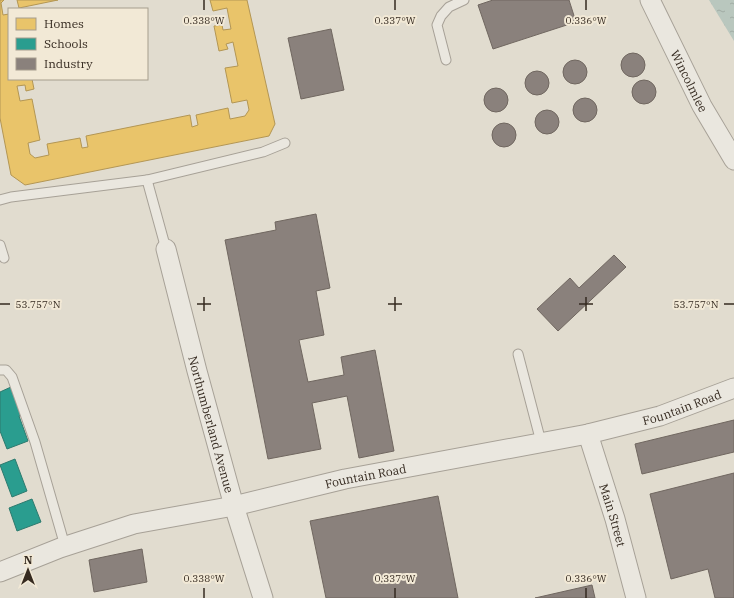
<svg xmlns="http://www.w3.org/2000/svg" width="734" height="598" font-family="'IBM Plex Serif',serif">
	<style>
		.water { fill: url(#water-ripples) }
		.homes { fill: #e9c46a; stroke: #b39654 }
		.schools { fill: #2a9d8f; stroke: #2d7a6e }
		.industry { fill: #8a817c; stroke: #706760 }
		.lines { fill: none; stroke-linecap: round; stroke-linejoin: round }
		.lane-casing { stroke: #a7a197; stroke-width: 11 }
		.street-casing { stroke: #a7a197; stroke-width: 21 }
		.lane { stroke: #eae7df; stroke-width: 9 }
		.street { stroke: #eae7df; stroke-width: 19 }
		.ticks { fill: none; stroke: #352a20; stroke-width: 1.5 }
		.labels { text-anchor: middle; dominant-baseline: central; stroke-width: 4; stroke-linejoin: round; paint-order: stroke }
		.street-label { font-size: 12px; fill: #352a20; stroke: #f2e9d6 }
		.ticks-label { font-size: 10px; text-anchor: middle; fill: #352a20; stroke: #f2e9d6; stroke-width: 4; stroke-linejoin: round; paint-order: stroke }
	</style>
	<defs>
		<pattern id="water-ripples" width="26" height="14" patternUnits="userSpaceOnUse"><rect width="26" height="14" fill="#b9c7be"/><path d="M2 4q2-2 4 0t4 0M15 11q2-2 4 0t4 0" fill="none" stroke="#a0aba3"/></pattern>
	</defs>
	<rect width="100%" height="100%" fill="#e1dccf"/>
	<path class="water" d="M709 0H734V41Z"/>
	<g class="homes">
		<path d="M0 0H4L1 3 3 15 9 14V79H32L34 89 26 91 25 85 17 86 20 101 32 99 40 140 28 143 30 154 35 158 49 155 47 144 80 138 82 148 88 147 86 136 190 115 192 127 198 125 196 115 228 108 230 119 245 116 249 110 247 100 232 103 225 68 238 66 233 42 226 44 228 49 219 51 214 26 222 25 223 30 231 29 227 8 213 11 210 0H247L275 124 269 136 25 185 11 175 0 118Z"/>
		<path d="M17 0H58L19 8Z"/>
	</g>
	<g class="schools">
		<path d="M11 387 22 415 19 416 28 441 7 449 0 431V392Z"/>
		<path d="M15 459 27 491 12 497 0 465Z"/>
		<path d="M32 499 41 522 17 531 9 508Z"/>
	</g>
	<g class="industry">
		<path d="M493 0H569L576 22 493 49 478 5Z"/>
		<path d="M331 29 344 90 301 99 288 38Z"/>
		<circle cx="633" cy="65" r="12"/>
		<circle cx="575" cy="72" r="12"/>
		<circle cx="537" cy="83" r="12"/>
		<circle cx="644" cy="92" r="12"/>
		<circle cx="496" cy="100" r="12"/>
		<circle cx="585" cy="110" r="12"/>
		<circle cx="547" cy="122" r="12"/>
		<circle cx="504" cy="135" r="12"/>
		<path d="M316 214 330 288 316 291 324 335 299 340 308 382 344 375 341 357 375 350 394 451 359 458 347 396 312 403 321 449 268 459 225 240 276 230 275 222Z"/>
		<path d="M614 255 626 267 558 331 537 309 570 278 579 288Z"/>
		<path d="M734 420V452L642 474 635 444Z"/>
		<path d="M734 473V598H715L708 569 671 579 650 494Z"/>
		<path d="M438 496 458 598H326L310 521Z"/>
		<path d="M142 549 147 582 94 592 89 560Z"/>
		<path d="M592 585 595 598H535Z"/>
	</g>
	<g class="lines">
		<g class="lane-casing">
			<g id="lane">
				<path d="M446 60 437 25 441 16 449 7 464 0"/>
				<path d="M147 180 166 249"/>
				<path d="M0 200 11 197 147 180 263 152 285 143"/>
				<path d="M0 245 4 258"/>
				<path d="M518 354 541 442"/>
				<path d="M0 370H6L12 377 35 442 65 546"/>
			</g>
		</g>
		<g class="street-casing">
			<g id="street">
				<path id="s1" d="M650 0 702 106 734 160"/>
				<path id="s2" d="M166 249 197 371 234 506 263 598"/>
				<path id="s3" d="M588 434 615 519 636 598"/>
				<path id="s4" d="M0 572 60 548 134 524 234 506 345 479 588 434 660 416 734 388"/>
			</g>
		</g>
		<use href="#lane" class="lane"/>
		<use href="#street" class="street"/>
	</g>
	<path class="ticks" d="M204 0V10M395 0V10M586 0V10M204 297V311M395 297V311M586 297V311M0 304H10M197 304H211M388 304H402M579 304H593M724 304H734M204 588V598M395 588V598M586 588V598"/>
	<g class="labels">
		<g class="street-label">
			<text stroke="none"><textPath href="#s1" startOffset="90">Wincolmlee</textPath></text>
			<text stroke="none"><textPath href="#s4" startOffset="703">Fountain Road</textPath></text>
			<text stroke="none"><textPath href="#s2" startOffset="181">Northumberland Avenue</textPath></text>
			<text stroke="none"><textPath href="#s4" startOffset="379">Fountain Road</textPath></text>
			<text stroke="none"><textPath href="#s3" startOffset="85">Main Street</textPath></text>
		</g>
	</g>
	<g class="ticks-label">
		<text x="204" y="24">0.338°W</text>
		<text x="395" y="24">0.337°W</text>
		<text x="586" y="24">0.336°W</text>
		<text x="38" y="308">53.757°N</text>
		<text x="696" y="308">53.757°N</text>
		<text x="204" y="582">0.338°W</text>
		<text x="395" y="582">0.337°W</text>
		<text x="586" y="582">0.336°W</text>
	</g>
	<rect x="8" y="8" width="140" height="72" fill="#f2e9d6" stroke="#a69d8d"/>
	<rect x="16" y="18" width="20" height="12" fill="#e9c46a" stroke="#a69d8d"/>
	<text x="44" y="28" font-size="12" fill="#352a20">Homes</text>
	<rect x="16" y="38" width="20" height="12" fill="#2a9d8f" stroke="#a69d8d"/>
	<text x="44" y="48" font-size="12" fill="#352a20">Schools</text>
	<rect x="16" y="58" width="20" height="12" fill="#8a817c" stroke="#a69d8d"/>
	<text x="44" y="68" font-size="12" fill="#352a20">Industry</text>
	<g transform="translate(28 570)" stroke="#f2e9d6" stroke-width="3" paint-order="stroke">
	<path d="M0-3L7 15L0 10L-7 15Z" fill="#352a20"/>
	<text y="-6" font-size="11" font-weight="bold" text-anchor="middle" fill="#352a20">N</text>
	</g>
</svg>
